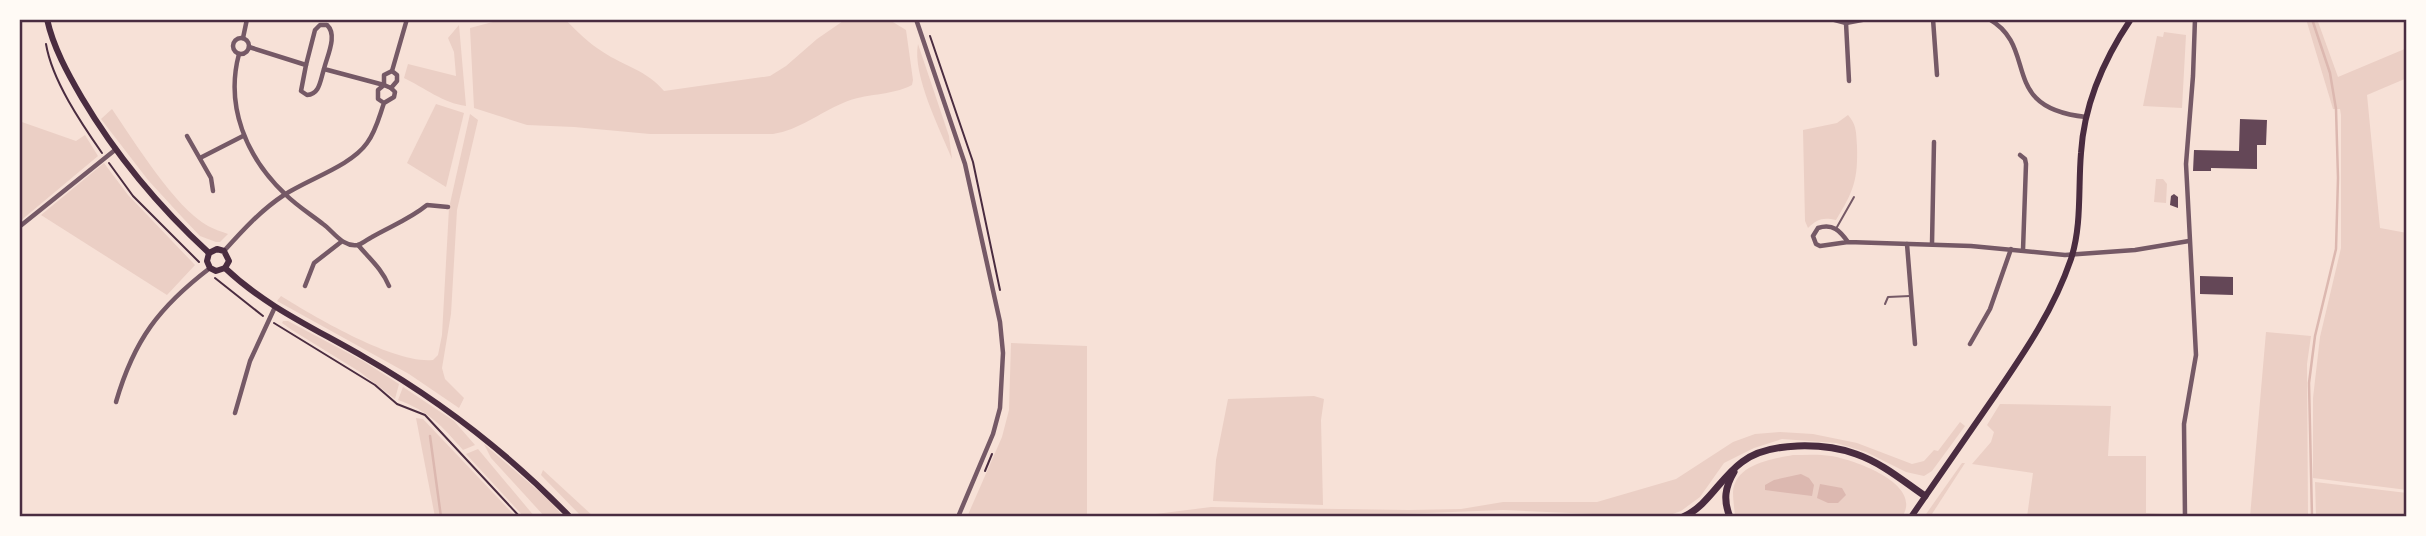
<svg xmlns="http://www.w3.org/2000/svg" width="2426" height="536" font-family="Karla,sans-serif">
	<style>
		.green { fill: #ebcfc5 }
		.water { fill: #dcb8b0 }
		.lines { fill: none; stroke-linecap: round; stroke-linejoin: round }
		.stream { stroke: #dcb8b0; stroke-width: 2.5 }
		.building { fill: #644757 }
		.path { stroke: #4a2c40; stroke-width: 2 }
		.service { stroke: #755966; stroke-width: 2 }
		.minor { stroke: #755966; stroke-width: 4.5 }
		.secondary { stroke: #4a2c40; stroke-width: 6 }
		.trunk { stroke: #4a2c40; stroke-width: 7 }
		.neatline { fill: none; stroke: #4a2c40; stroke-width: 2.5 }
	</style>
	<rect width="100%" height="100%" fill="#f7e1d7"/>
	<g class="green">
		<path d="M504 19H565C576 31 590 44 603 52 624 66 648 71 664 91L770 76 786 66 817 39 846 19H888L906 30 913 80 912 85C891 96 865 93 843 103 819 113 799 130 773 134H650L574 127 527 125 474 108 470 28Z"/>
		<path d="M2306 19H2317L2338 77 2407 48V78L2367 95 2380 228 2407 233V490L2313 478V398L2320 337 2341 248V115L2340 109H2333Z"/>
		<path d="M459 25 466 106C443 103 425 88 404 78L408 64 456 76 454 52 448 38Z"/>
		<path d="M2164 32 2186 35 2182 108 2143 106 2157 36 2163 37Z"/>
		<path d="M918 44 949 136 952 159C940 129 912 75 918 44Z"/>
		<path d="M436 104 464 113 446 187 407 163Z"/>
		<path d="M112 109C134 141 175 208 208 226 214 229 222 232 228 234L220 242H216L200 236 182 217 148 180 101 119Z"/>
		<path d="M470 114 478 120 457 210 451 314 442 368 445 379 464 398 459 408 409 374 277 301 281 296C315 317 394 364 433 360L438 355 442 335 449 208Z"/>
		<path d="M1848 115C1857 125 1856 133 1857 146 1858 179 1854 191 1836 220 1823 217 1817 219 1808 228L1805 221 1803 130 1837 123Z"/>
		<path d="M19 121 76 141 85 135 98 156 19 222Z"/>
		<path d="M104 163 128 195 195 265 167 295 41 215Z"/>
		<path d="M2156 179H2163L2167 184 2166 203 2154 202Z"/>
		<path d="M283 321H288L363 361 399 384 395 399 360 372 292 330 282 323Z"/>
		<path d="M2266 332 2311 336 2307 364 2308 517H2250Z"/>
		<path d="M1011 343 1087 346V517H967L1002 437 1009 410Z"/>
		<path d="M403 387 454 421 475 445 463 450C442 426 429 411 398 400Z"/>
		<path d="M1314 396 1324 399 1321 420 1323 505 1213 501 1216 460 1228 399Z"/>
		<path d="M2000 404 2111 406 2108 456H2146V513L2181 515V517H2027L2033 473 1972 464 1991 442 1994 432 1987 425Z"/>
		<path d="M416 418 423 419 516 517H435Z"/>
		<path d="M1960 422 1965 426 1932 471 1924 476 1906 472 1866 452 1836 443 1782 439 1754 448 1724 463 1700 497 1681 511 1664 517 1503 510 1325 517H1132L1211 507 1409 510 1461 509 1503 502H1597L1676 479 1733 442 1755 434 1780 432 1813 434 1857 443 1912 464 1924 461 1934 450 1938 451Z"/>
		<path d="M484 444 549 500 564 517H545L491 458Z"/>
		<path d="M478 449 535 517H524L466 454Z"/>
		<path d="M1793 455C1805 455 1819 454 1831 456 1855 460 1924 484 1902 517H1737L1735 515C1734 507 1733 499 1733 492 1735 464 1772 459 1793 455Z"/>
		<path d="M1962 463H1965L1930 517H1924Z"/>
		<path d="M543 470 594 517H582L541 475Z"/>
		<path d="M2315 482 2407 493V517H2316Z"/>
	</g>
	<g class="water">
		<path d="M1801 474 1809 478 1814 485 1812 496 1765 490V485L1774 480Z"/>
		<path d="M1820 484 1842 488 1846 495 1838 503H1828L1817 498Z"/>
	</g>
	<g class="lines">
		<g class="stream">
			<path d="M2312 19 2330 73 2336 109 2338 178 2336 249 2315 336 2309 383 2312 517"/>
			<path d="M430 436 441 517"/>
		</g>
	</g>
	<g class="building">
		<path d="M2240 119 2267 120 2266 145H2257V169L2211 168V171H2193L2194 150 2239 151Z"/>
		<path d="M2174 194 2178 197V208L2170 205 2171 196Z"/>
		<path d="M2200 276 2233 277V295L2200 294Z"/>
	</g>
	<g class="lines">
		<g class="path">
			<path d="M930 36 973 162 1000 290"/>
			<path d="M46 44C52 80 81 123 102 153"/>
			<path d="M109 163 133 196 199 262"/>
			<path d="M215 278 263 316"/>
			<path d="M274 323 375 385 397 404 425 415 520 517"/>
			<path d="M985 471 992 454"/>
		</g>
		<g class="service">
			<path d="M1837 227 1854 197"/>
			<path d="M1885 304 1888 297 1910 296"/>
		</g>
		<g class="minor">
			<path d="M916 19 965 164 1000 322 1003 353 1000 408 993 434 958 517"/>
			<path d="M1831 19 1846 23 1867 19"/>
			<path d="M1933 19 1937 75"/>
			<path d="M1989 19C2040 48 1997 108 2086 117"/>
			<path d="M1846 23 1849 81"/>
			<path d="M243 38 247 19"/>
			<circle cx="241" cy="46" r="8"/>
			<path d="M249 47 306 65 301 91 307 95C320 94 320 81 324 69"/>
			<path d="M239 54C225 106 246 157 285 194 296 205 310 214 323 224 333 231 343 248 358 245 362 244 368 239 372 237 391 226 410 219 427 205L448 207"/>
			<path d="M306 65 315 30 320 25H327C338 35 327 56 324 69L384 85V75L392 71"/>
			<path d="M391 88 397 81V75L392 71 407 19"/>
			<path d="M187 136 211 178 213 191"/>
			<path d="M2020 155 2025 159 2026 164 2023 250"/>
			<path d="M200 158 243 136"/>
			<path d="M19 227 115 150"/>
			<path d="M1848 242C1840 231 1833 223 1818 228L1813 236 1816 244 1820 246 1848 242 1971 246 2065 255 2135 250 2189 241"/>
			<path d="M1907 244 1915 344"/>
			<path d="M1932 244 1934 142"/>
			<path d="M358 245C370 259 382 269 389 286"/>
			<path d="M224 251C242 231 261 210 284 195 308 179 351 166 367 143 376 131 379 117 384 103L378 99V90L384 85 391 88 395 92 394 97 384 103"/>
			<path d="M305 286 314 263 341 242"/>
			<path d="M1970 344 1990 309 2011 249"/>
			<path d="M116 402C134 340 159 307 210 268"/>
			<path d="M235 413 250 361 275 307"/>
			<path d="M2185 517 2184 424 2196 355 2186 164 2193 76 2195 19"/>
		</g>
		<g class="secondary">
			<path d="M47 19C53 47 68 74 82 98 117 157 159 207 209 253"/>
			<path d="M209 253 217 249 224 251 229 261 225 268"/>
			<path d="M209 253 207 261 210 268 216 271 225 268"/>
			<path d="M225 268C266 307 316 329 364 357 439 400 509 454 570 517"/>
			<path d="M1911 517C1939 476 1968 435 1996 394 2026 350 2054 309 2071 259 2082 225 2078 188 2081 153 2084 105 2104 59 2131 19"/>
		</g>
		<g class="trunk">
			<path d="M1683 517C1708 506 1720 478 1742 462 1769 441 1825 443 1856 454 1882 463 1903 481 1925 496"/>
			<path d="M1730 517C1723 500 1725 487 1734 472"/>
		</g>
	</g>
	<rect width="2426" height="536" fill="none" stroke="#fffaf5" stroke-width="42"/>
	<rect x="21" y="21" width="2384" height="494" class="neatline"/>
</svg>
